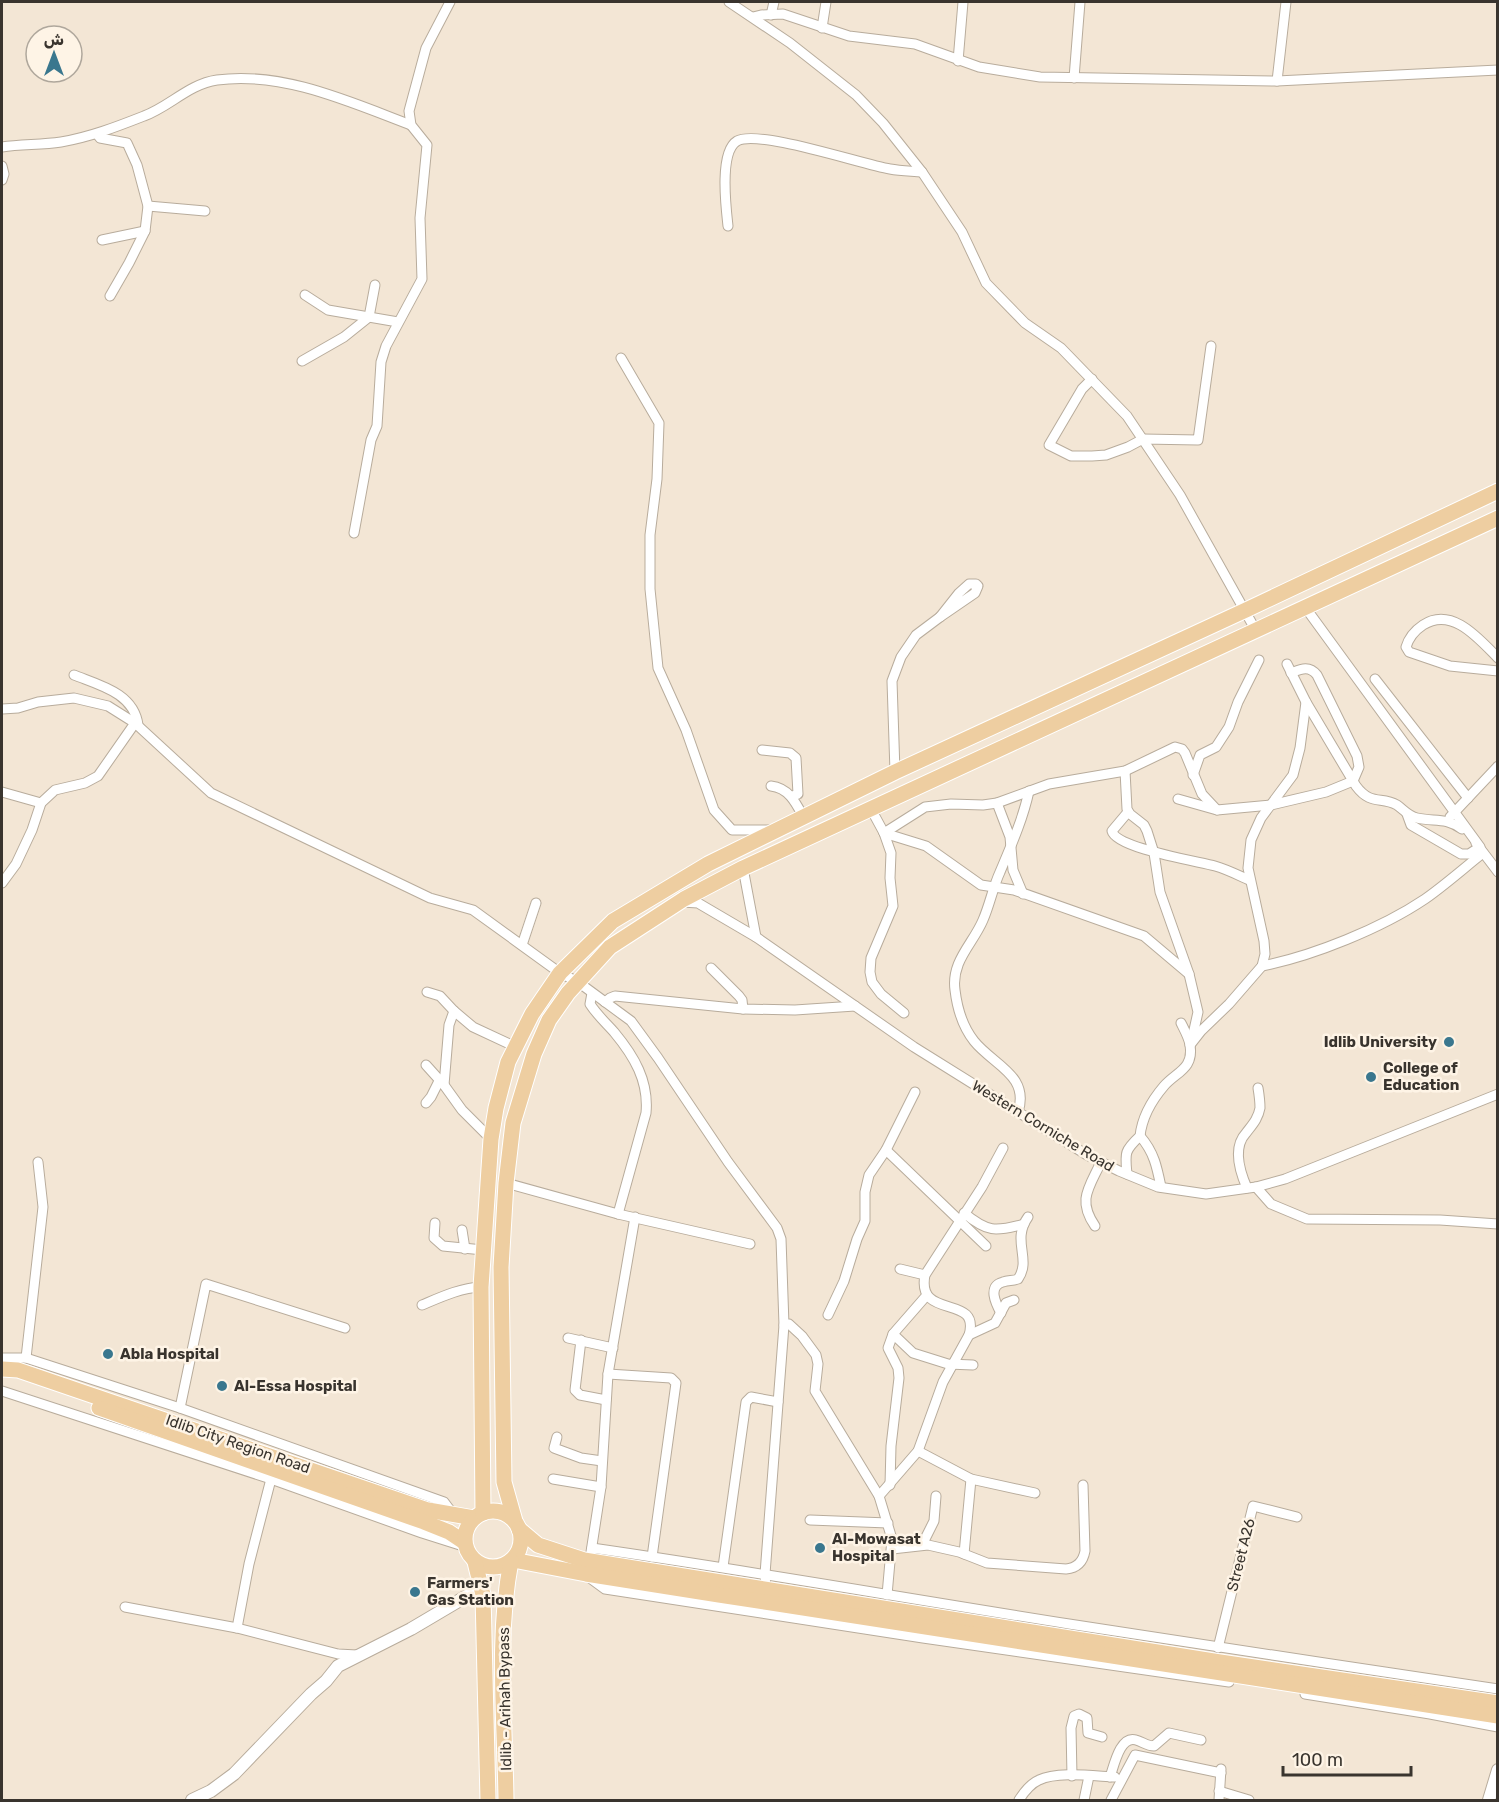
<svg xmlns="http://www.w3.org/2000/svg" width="1499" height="1802" font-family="Rubik,Cairo,sans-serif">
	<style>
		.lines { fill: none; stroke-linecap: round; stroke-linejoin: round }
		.minor-casing { stroke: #b8ac9c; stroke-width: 11 }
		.tertiary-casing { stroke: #b8ac9c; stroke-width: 14 }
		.primary-casing { stroke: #fff; stroke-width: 17 }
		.minor { stroke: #fff; stroke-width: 9 }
		.tertiary { stroke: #fff; stroke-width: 12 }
		.primary { stroke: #eecea1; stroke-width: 15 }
		.poi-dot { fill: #3a778e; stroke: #fef4e6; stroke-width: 2 }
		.labels { text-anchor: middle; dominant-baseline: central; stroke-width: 5; stroke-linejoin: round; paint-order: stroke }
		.poi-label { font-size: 15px; font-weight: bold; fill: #39342e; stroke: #fef4e6; text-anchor: start }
		.street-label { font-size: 15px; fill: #39342e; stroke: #fef4e6 }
	</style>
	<rect width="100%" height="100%" fill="#f3e6d5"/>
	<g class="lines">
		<g class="minor-casing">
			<g id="minor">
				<path d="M729 2 790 43 856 95 883 123 922 172 962 232 986 283 1025 323 1061 348 1127 416 1180 495 1255 629"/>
				<path d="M771 15 774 2"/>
				<path d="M753 17 761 15 783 14 849 36 915 44 979 67 1040 77 1277 81 1498 70"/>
				<path d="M822 28 826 2"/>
				<path d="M958 61 963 2"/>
				<path d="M1074 78 1080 2"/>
				<path d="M1277 81 1286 2"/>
				<path d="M97 134 100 138 127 143 137 165 148 206 145 231 129 263 110 296"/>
				<path d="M2 147C21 144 41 145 61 142 90 137 116 127 144 116 169 107 189 84 217 80 283 71 350 102 411 125"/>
				<path d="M2 166 4 174 2 180"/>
				<path d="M148 206 205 211"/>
				<path d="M728 226C726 208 719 152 737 141 758 129 861 164 890 169 901 171 912 171 922 172"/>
				<path d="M102 240 145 231"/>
				<path d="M305 295 328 310 398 322"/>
				<path d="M621 358 659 423 657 479 650 535V589L658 668 686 730 714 810 732 830H769"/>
				<path d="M302 361 344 337 369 317 375 285"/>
				<path d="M1092 379 1082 389 1049 445 1071 456H1092L1106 455 1128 447 1143 439 1198 440 1211 346"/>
				<path d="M354 533 371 440 377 426 381 362 386 346 422 279 420 218 427 145 411 125 409 111 426 48 450 2"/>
				<path d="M969 584H976L978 586 975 593 940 617 959 593Z"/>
				<path d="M1305 607 1480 847 1469 854H1461L1411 825 1407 814"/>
				<path d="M1498 658C1479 639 1452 606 1423 625 1414 631 1409 637 1406 647L1409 652 1450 666 1498 671"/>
				<path d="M1287 664 1306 702 1356 786C1371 806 1381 796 1397 805 1404 810 1408 816 1417 818 1435 822 1445 817 1462 829"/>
				<path d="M74 675C99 685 134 693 138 725"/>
				<path d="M1375 679 1468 798"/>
				<path d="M2 709 18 708 38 702 74 698 108 706 135 723 211 793 430 898 473 910 560 973 578 982 631 1021 658 1058 728 1162 777 1228 781 1239 784 1325 765 1574 766 1589"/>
				<path d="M762 750 790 753 796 758 798 794 793 796"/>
				<path d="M1125 771 1127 809 1130 814 1144 825 1147 831 1154 853 1160 892 1189 974 1198 1012 1192 1039"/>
				<path d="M895 772 892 681 901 657 916 635 940 617"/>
				<path d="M1193 775 1200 755 1216 747 1229 727 1238 702 1259 660"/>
				<path d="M771 786C789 788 796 803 804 818"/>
				<path d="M2 792 41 803"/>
				<path d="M1178 799 1217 810 1271 805 1326 792 1353 781 1359 767 1357 756 1317 675C1309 665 1301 669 1291 673"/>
				<path d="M997 803 1010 837 1013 870 1023 894"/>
				<path d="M871 809 884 833 891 853 890 878 893 906 871 958 870 972 872 982 881 994 904 1013"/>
				<path d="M1128 812 1112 831C1116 848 1196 861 1215 866 1226 869 1238 875 1249 880"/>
				<path d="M1450 817 1498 766"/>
				<path d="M884 833 925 807 951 804 983 805 997 803 1049 784 1125 771 1175 747 1182 749 1185 753 1202 794 1217 810"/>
				<path d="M884 833 926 846 981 885 1014 890 1144 936 1189 974"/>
				<path d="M1476 843 1498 872"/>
				<path d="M743 868 756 937"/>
				<path d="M2 883 16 864 32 830 41 803 55 790 85 783 98 776 135 723"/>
				<path d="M682 902 698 903 756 937 914 1047 1087 1155 1119 1171 1158 1187 1206 1194 1256 1187 1285 1179 1498 1094"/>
				<path d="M522 945 536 903"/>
				<path d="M1262 966C1313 956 1382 928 1425 899 1445 885 1464 868 1483 853"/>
				<path d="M711 968 739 996 742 1000 743 1009"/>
				<path d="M427 992 440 996 454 1011 473 1027 516 1047"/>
				<path d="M592 993 590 1004C597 1015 606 1023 614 1032 634 1056 649 1081 646 1113L618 1214"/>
				<path d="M605 1002 610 998 615 996 743 1009 795 1010 855 1006"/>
				<path d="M1190 1045 1201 1031 1229 1004 1262 966 1265 954 1264 941 1248 868 1251 840 1261 818 1293 775 1300 748 1306 702"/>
				<path d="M426 1065 444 1085 462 1110 491 1139"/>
				<path d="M444 1085 449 1025 454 1011"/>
				<path d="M426 1103 431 1097 440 1079"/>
				<path d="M1018 1112C1030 1075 993 1065 974 1041 963 1027 957 1007 955 990 951 961 973 944 983 920 990 904 993 887 1000 872 1011 846 1023 819 1029 791"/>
				<path d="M1140 1136C1154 1152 1157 1167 1161 1187"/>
				<path d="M886 1150 986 1246"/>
				<path d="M1127 1174C1125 1153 1124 1151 1140 1136 1142 1118 1152 1100 1164 1086 1176 1072 1194 1069 1190 1045 1189 1038 1184 1029 1181 1023"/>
				<path d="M506 1183 618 1214 750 1244"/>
				<path d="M1256 1187 1271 1204 1307 1219 1440 1220 1498 1224"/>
				<path d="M1247 1188C1240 1172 1232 1148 1246 1133 1252 1125 1258 1119 1260 1108 1260 1102 1259 1094 1258 1088"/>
				<path d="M964 1213C987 1232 995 1232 1024 1224"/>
				<path d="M435 1223 434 1238 443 1246 483 1250"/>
				<path d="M1095 1226C1077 1200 1089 1188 1101 1162"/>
				<path d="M462 1230 465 1249"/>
				<path d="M900 1269 925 1275"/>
				<path d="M422 1305C441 1297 460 1288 481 1287"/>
				<path d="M1001 1313C996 1304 987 1286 1003 1282 1008 1280 1013 1281 1018 1279 1032 1259 1011 1241 1028 1217"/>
				<path d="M828 1315 844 1281 857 1239 865 1221V1192L869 1175 886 1150 915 1092"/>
				<path d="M784 1325 789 1324 802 1336 816 1355 818 1364 815 1391 879 1496 892 1539 887 1595"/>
				<path d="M893 1334 913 1353 948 1364 973 1365"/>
				<path d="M969 1335 995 1323 1006 1303 1014 1300"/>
				<path d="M568 1338 613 1348"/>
				<path d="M581 1340 575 1390 580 1395 606 1400"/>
				<path d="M2 1358H26L180 1408 444 1502 453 1514"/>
				<path d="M26 1358 43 1207 38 1162"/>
				<path d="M608 1374 671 1378 676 1383 652 1557"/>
				<path d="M2 1391 271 1479 422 1533 463 1546"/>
				<path d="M180 1408 206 1284 345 1328"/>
				<path d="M557 1437 554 1448 581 1458 602 1461"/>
				<path d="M918 1451 971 1479 1035 1493"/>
				<path d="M553 1479 601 1487"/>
				<path d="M890 1485 891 1446 899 1378 898 1368 888 1348 893 1334 927 1295"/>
				<path d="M879 1496 918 1451 943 1382 969 1335C981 1293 916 1321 925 1275L982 1187 1003 1148"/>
				<path d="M810 1520 888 1523"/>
				<path d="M922 1545 934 1521 936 1496"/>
				<path d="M592 1548C752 1571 910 1599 1069 1624 1212 1647 1355 1667 1498 1689"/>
				<path d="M892 1549 928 1545 959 1552 987 1563 1066 1569C1077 1568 1083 1562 1085 1551L1083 1485"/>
				<path d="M591 1552 601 1487 608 1374 635 1217"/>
				<path d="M964 1554 971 1479"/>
				<path d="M723 1567 746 1402 751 1397 778 1402"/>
				<path d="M590 1578 605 1589 923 1638 1229 1682"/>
				<path d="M125 1607 237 1628 338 1654 357 1655"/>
				<path d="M237 1628 249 1564 271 1479"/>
				<path d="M1218 1648 1253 1506 1297 1517"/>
				<path d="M1305 1694 1430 1714 1498 1727"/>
				<path d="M1072 1776 1071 1728 1074 1716 1079 1714 1087 1718 1088 1733 1102 1737"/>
				<path d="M1110 1777C1114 1766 1120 1735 1136 1740 1143 1742 1147 1746 1154 1746L1169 1733 1201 1740"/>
				<path d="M1219 1791 1249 1800"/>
				<path d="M1019 1800C1024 1792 1030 1784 1039 1780 1057 1771 1094 1776 1115 1777"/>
				<path d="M1084 1800 1089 1776"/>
				<path d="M1111 1800 1135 1755 1221 1773"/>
				<path d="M1219 1800 1221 1769"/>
			</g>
		</g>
		<g class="tertiary-casing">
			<g id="tertiary">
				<path d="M192 1800 211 1791 234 1774 311 1694 326 1681 338 1666 411 1629 482 1587"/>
				<path d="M1489 1800 1498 1770"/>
			</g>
		</g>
		<g class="primary-casing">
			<g id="primary">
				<path d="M2 1369 18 1370 428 1510 474 1518"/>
				<path d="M99 1408 424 1522 449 1532 464 1542"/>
				<circle cx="493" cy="1539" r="28"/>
				<path d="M483 1513 481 1287 491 1139 496 1108 508 1062 532 1014 560 973 613 921 708 864 895 772 1246 610 1498 491"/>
				<path d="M515 1521 504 1482 501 1267 506 1183 513 1123 534 1054 549 1020 568 993 610 947 684 899 743 868 1498 518"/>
				<path d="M519 1529 538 1545 584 1560 1220 1662 1498 1703"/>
				<path d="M513 1560 586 1574 719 1595 1498 1716"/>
				<path d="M475 1562 483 1595 488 1800"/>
				<path d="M506 1800C505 1721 496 1639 511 1561"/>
			</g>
		</g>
		<use href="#minor" class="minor"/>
		<use href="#tertiary" class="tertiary"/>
		<use href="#primary" class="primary"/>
	</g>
	<g class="poi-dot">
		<circle cx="1449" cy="1042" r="6"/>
		<circle cx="1371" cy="1077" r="6"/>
		<circle cx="108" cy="1354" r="6"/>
		<circle cx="222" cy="1386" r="6"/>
		<circle cx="820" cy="1548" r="6"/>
		<circle cx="415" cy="1592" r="6"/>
	</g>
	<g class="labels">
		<g class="poi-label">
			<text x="1437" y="1042" text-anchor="end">Idlib University</text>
			<text x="1383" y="1068">College of<tspan x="1383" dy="17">Education</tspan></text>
			<text x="120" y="1354">Abla Hospital</text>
			<text x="234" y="1386">Al-Essa Hospital</text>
			<text x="832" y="1539">Al-Mowasat<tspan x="832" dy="17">Hospital</tspan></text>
			<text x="427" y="1583">Farmers'<tspan x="427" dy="17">Gas Station</tspan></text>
		</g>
		<g class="street-label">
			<text transform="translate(1043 1126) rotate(31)">Western Corniche Road</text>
			<text transform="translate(238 1444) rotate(19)">Idlib City Region Road</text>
			<text transform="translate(1241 1555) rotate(-76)">Street A26</text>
			<text transform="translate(505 1699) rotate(-91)">Idlib - Arihah Bypass</text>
		</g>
	</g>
	<rect width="1499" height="1802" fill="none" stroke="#39342e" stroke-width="6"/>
	<g transform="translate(54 54)"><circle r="28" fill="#fef4e6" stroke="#afa79c" stroke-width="1.5"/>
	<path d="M0-4.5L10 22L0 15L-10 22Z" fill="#3a778e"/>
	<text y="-9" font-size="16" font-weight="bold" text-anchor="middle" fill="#39342e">ش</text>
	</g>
	<path d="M1283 1766v9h128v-9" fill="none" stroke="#39342e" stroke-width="3"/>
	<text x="1292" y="1766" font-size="18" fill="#39342e" stroke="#fef4e6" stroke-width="4.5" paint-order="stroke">100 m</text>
</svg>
